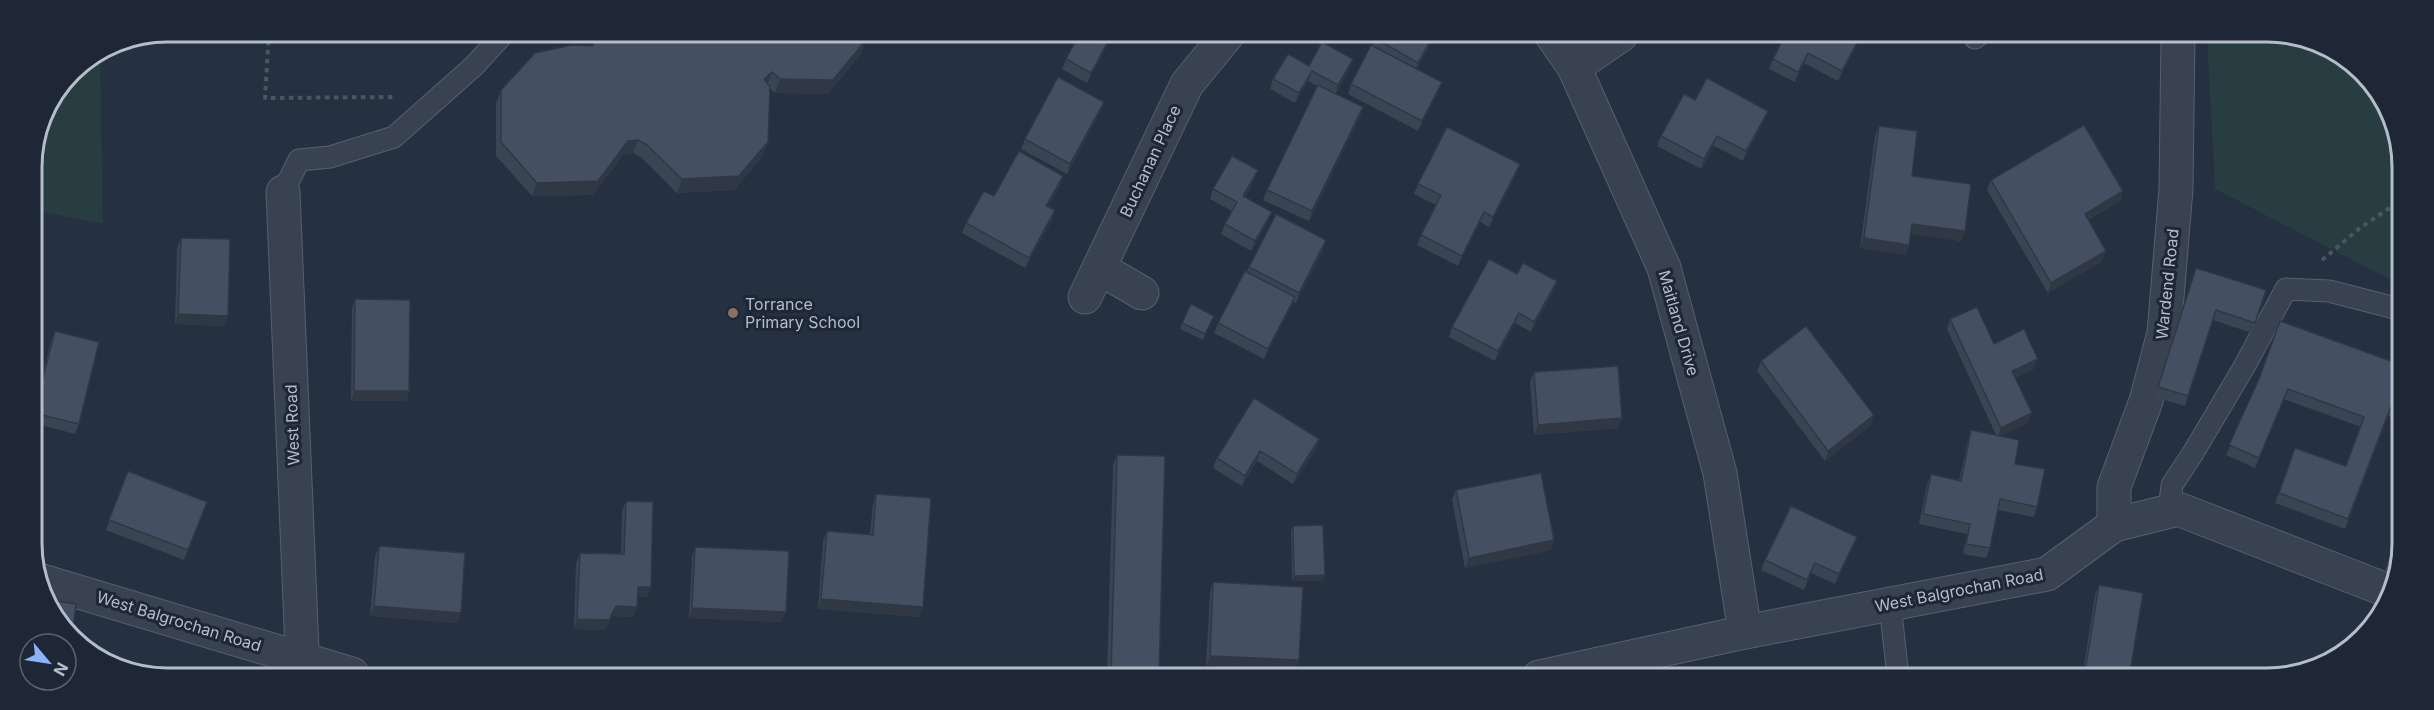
<svg xmlns="http://www.w3.org/2000/svg" width="2434" height="710" font-family="Inter,sans-serif">
	<style>
		.green { fill: #273d41 }
		.lines { fill: none; stroke-linecap: round; stroke-linejoin: round }
		.service-casing { stroke: #57606d; stroke-width: 23 }
		.minor-casing { stroke: #57606d; stroke-width: 35 }
		.path { stroke: #455a5e; stroke-width: 4; stroke-dasharray: 4.5 4.5; stroke-linecap: butt }
		.service { stroke: #394250; stroke-width: 21 }
		.minor { stroke: #394250; stroke-width: 33 }
		.wall { fill: #3a4554 }
		.shaded-wall { fill: #303845 }
		.building { fill: #445062; stroke: #303845; stroke-width: 1.5 }
		.education-dot { fill: #8d6e63; stroke: #1e2735; stroke-width: 2 }
		.labels { text-anchor: middle; dominant-baseline: central; stroke-width: 6; stroke-linejoin: round; paint-order: stroke }
		.street-label { font-size: 16px; fill: #b5bdca; stroke: #1e2735 }
		.poi-label { font-size: 16px; fill: #b5bdca; stroke: #1e2735; text-anchor: start }
		.rim { fill: none; stroke: #b5bdca; stroke-width: 3 }
	</style>
	<rect width="100%" height="100%" fill="#253040"/>
	<g class="green">
		<path d="M2207 36H2302L2363 71 2400 141 2399 284 2215 189Z"/>
		<path d="M100 52 103 224 32 210V159L42 115 71 71Z"/>
	</g>
	<g class="lines">
		<g class="service-casing">
			<g id="service">
				<path d="M1975 38 1979 35"/>
				<path d="M283 192 299 160 330 157 394 137 474 66 505 32"/>
				<path d="M2169 511 2172 485 2193 453 2244 367 2286 289 2329 291 2399 309"/>
				<path d="M1890 604 1898 677"/>
			</g>
		</g>
		<g class="minor-casing">
			<g id="minor">
				<path d="M1551 34 1574 67 1664 268 1720 473 1745 632"/>
				<path d="M1574 67 1621 35"/>
				<path d="M283 192 303 674"/>
				<path d="M1099 268 1142 293"/>
				<path d="M1085 297 1187 84 1228 34"/>
				<path d="M2114 525V487L2146 401 2164 333 2176 189 2178 36"/>
				<path d="M39 580 352 674"/>
				<path d="M1539 677 1745 632 2047 574 2114 525 2178 509 2389 591"/>
			</g>
		</g>
		<g class="path">
			<path d="M269 32 265 98 393 97"/>
			<path d="M2322 260 2360 228 2400 201"/>
		</g>
		<use href="#service" class="service"/>
		<use href="#minor" class="minor"/>
	</g>
	<g class="wall">
		<path d="M1052 33 1113 34 1087 83 1062 69 1066 59 1074 45Z"/>
		<path d="M1377 34H1436L1417 69 1438 92 1418 131 1348 94 1351 84 1372 46Z"/>
		<path d="M1862 35 1838 81 1804 63 1795 82 1769 69 1773 59Z"/>
		<path d="M866 40 861 54 828 94 775 93 770 89 768 142 763 156 734 190 677 193 642 158 633 153 623 155 593 195 532 196 496 156V104L501 90 592 46Z"/>
		<path d="M1309 66 1349 69 1336 94 1363 107 1360 117 1309 221 1263 200 1267 190 1317 86 1308 81 1295 103 1270 89 1273 79Z"/>
		<path d="M1695 100 1764 121 1743 161 1714 146 1701 169 1657 146 1661 136Z"/>
		<path d="M1104 102 1100 112 1067 174 1021 149 1025 139Z"/>
		<path d="M1879 126 1912 176 1965 231 1961 241 1911 234 1909 245 1906 255 1860 248 1875 136Z"/>
		<path d="M1516 174 1489 227 1480 222 1458 266 1417 245 1421 235 1436 205 1414 194 1418 184Z"/>
		<path d="M1254 180 1245 197 1268 222 1251 251 1221 234 1225 224 1232 211 1210 199 1213 189Z"/>
		<path d="M1991 180 2123 191 2120 201 2088 220 2106 251 2102 261 2048 293 1987 190Z"/>
		<path d="M1060 186 1048 206 1055 210 1052 220 1025 268 962 233 966 223 994 196Z"/>
		<path d="M181 238 228 316 224 326 175 324 177 248Z"/>
		<path d="M1323 250 1296 303 1293 302 1264 359 1214 333 1218 323 1247 272 1249 267Z"/>
		<path d="M2196 268 2255 323 2252 333 2213 320 2185 406 2154 397Z"/>
		<path d="M1517 274 1553 291 1531 332 1515 323 1495 361 1449 337 1452 327Z"/>
		<path d="M355 299 409 391 406 401H351L352 309Z"/>
		<path d="M1950 319 1994 344 2034 369 2015 378 2028 423 2001 436 2037 507 2034 517 1998 510 1990 548 1986 558 1963 554 1967 534 1919 524 1927 484 1931 474 1959 480 1968 440 1971 430 1996 435 1947 329Z"/>
		<path d="M1212 321 1203 340 1180 329 1182 323Z"/>
		<path d="M55 331 79 424 75 434 33 423V413L51 341Z"/>
		<path d="M1761 361 1871 425 1825 461 1757 371Z"/>
		<path d="M2399 364V420L2388 416 2345 529 2275 503 2295 448 2346 466 2361 427 2284 399 2255 468 2226 455 2259 379Z"/>
		<path d="M1534 372 1622 418 1618 428 1534 435 1530 382Z"/>
		<path d="M1319 439 1316 449 1293 484 1257 461 1242 486 1213 468 1217 458Z"/>
		<path d="M1117 455 1159 676H1107L1113 465Z"/>
		<path d="M128 471 207 502 184 560 106 530Z"/>
		<path d="M1456 490 1551 550 1465 568 1452 500Z"/>
		<path d="M876 494 923 607 919 617 818 609 823 541 827 531 870 534 873 504Z"/>
		<path d="M626 501 651 587 647 597H637V607L633 617 612 616 605 630 574 629 576 563 580 553 621 554 622 511Z"/>
		<path d="M1293 526 1323 581H1292L1291 531Z"/>
		<path d="M2398 532V575L2385 570Z"/>
		<path d="M379 546 461 613 457 623 370 616 375 556Z"/>
		<path d="M695 547 782 622 689 618 692 557Z"/>
		<path d="M1853 547 1835 584 1811 573 1804 590 1761 570 1765 560Z"/>
		<path d="M1213 582 1296 670 1206 666 1210 592Z"/>
		<path d="M2099 585 2129 678H2082L2095 595Z"/>
	</g>
	<g class="shaded-wall">
		<path d="M1112 34H1113L1087 83 1091 73Z"/>
		<path d="M1434 34H1436L1415 73 1418 63Z"/>
		<path d="M1861 35H1862L1838 81 1842 71Z"/>
		<path d="M866 40 861 54 828 94 775 93 780 79Z"/>
		<path d="M1808 53 1804 63 1795 82 1798 72Z"/>
		<path d="M1353 59 1349 69 1335 95 1338 85Z"/>
		<path d="M1312 71 1308 81 1295 103 1299 93Z"/>
		<path d="M772 72 767 86 764 79Z"/>
		<path d="M1442 82 1438 92 1418 131 1422 121Z"/>
		<path d="M1104 102 1100 112 1067 174 1070 164Z"/>
		<path d="M1363 107 1360 117 1309 221 1312 211Z"/>
		<path d="M1768 111 1764 121 1743 161 1746 151Z"/>
		<path d="M1717 136 1714 146 1701 169 1704 159Z"/>
		<path d="M638 140 633 153 623 155 593 195 532 196 537 183 628 141Z"/>
		<path d="M768 142 763 156 734 190 677 193 682 179Z"/>
		<path d="M1520 164 1516 174 1489 227 1493 217Z"/>
		<path d="M1258 170 1254 180 1239 206 1243 196Z"/>
		<path d="M1063 176 1060 186 1043 216 1046 206Z"/>
		<path d="M2123 191 2120 201 2081 224 2085 214Z"/>
		<path d="M1055 210 1052 220 1025 268 1029 258Z"/>
		<path d="M1272 212 1268 222 1251 251 1255 241Z"/>
		<path d="M1484 212 1480 222 1458 266 1462 256Z"/>
		<path d="M1912 224 1965 231 1961 241 1908 234Z"/>
		<path d="M1864 238 1909 245 1906 255 1860 248Z"/>
		<path d="M1326 240 1323 250 1296 303 1299 293Z"/>
		<path d="M2106 251 2102 261 2048 293 2051 283Z"/>
		<path d="M1557 281 1553 291 1531 332 1534 322Z"/>
		<path d="M1295 297 1291 307 1264 359 1268 349Z"/>
		<path d="M1519 313 1515 323 1495 361 1498 351Z"/>
		<path d="M178 314 228 316 224 326 175 324Z"/>
		<path d="M2038 359 2034 369 2008 381 2012 371Z"/>
		<path d="M354 391H409L406 401H351Z"/>
		<path d="M2032 413 2028 423 1997 438 2001 428Z"/>
		<path d="M1874 415 1871 425 1825 461 1828 451Z"/>
		<path d="M1622 418 1618 428 1534 435 1538 425Z"/>
		<path d="M1319 439 1316 449 1293 484 1297 474Z"/>
		<path d="M1260 451 1257 461 1242 486 1245 476Z"/>
		<path d="M1857 537 1853 547 1835 584 1839 574Z"/>
		<path d="M1554 540 1551 550 1465 568 1469 558Z"/>
		<path d="M1325 575 1323 581H1292L1294 576Z"/>
		<path d="M638 587H651L647 597H634Z"/>
		<path d="M821 599 923 607 919 617 818 609Z"/>
		<path d="M374 606 461 613 457 623 370 616Z"/>
		<path d="M616 606 637 607 633 617 612 616 605 630 574 629 577 619Z"/>
		<path d="M692 608 786 612 782 622 689 618Z"/>
		<path d="M1210 656 1299 660 1296 670 1206 666Z"/>
	</g>
	<g class="building">
		<path d="M603 32 866 33V40L833 80 780 79 772 72 764 79 770 87 768 142 739 176 682 179 647 145 638 140 628 141 598 181 537 183 501 142V90L535 53 572 45 592 46Z"/>
		<path d="M1075 33 1112 34 1091 73 1066 59 1079 35Z"/>
		<path d="M1377 34H1434L1418 63 1375 38Z"/>
		<path d="M1785 35H1861L1842 71 1808 53 1798 72 1773 59Z"/>
		<path d="M1322 42 1353 59 1338 85 1312 71 1299 93 1273 79 1288 54 1309 66Z"/>
		<path d="M1371 45 1442 82 1422 121 1351 84Z"/>
		<path d="M1058 77 1104 102 1070 164 1025 139Z"/>
		<path d="M1707 78 1768 111 1746 151 1717 136 1704 159 1661 136 1684 94 1695 100Z"/>
		<path d="M1318 85 1363 107 1312 211 1267 190Z"/>
		<path d="M2084 125 2123 191 2085 214 2106 251 2051 283 1991 180Z"/>
		<path d="M1879 126 1917 131 1912 176 1971 184 1965 231 1912 224 1909 245 1864 238Z"/>
		<path d="M1447 127 1520 164 1493 217 1484 212 1462 256 1421 235 1441 195 1418 184Z"/>
		<path d="M1019 151 1063 176 1046 206 1055 210 1029 258 966 223 984 191 994 196Z"/>
		<path d="M1232 156 1258 170 1243 196 1272 212 1255 241 1225 224 1237 202 1213 189Z"/>
		<path d="M1276 214 1326 240 1299 293 1249 267Z"/>
		<path d="M181 238 230 239 228 316 178 314Z"/>
		<path d="M1489 259 1517 274 1523 263 1557 281 1534 322 1519 313 1498 351 1452 327Z"/>
		<path d="M2196 268 2266 290 2255 323 2216 310 2188 396 2158 387Z"/>
		<path d="M1245 271 1295 297 1268 349 1218 323Z"/>
		<path d="M355 299 410 300 409 391H354Z"/>
		<path d="M1191 304 1214 316 1205 334 1182 323Z"/>
		<path d="M1977 307 1994 344 2024 329 2038 359 2012 371 2032 413 2001 428 1950 319Z"/>
		<path d="M2280 321 2399 364V409L2391 406 2348 519 2279 493 2295 448 2346 466 2364 417 2288 389 2259 458 2229 445 2259 379Z"/>
		<path d="M1806 326 1874 415 1828 451 1761 361Z"/>
		<path d="M55 331 99 342 79 424 34 413Z"/>
		<path d="M1618 366 1622 418 1538 425 1534 372Z"/>
		<path d="M1254 398 1319 439 1297 474 1260 451 1245 476 1217 458Z"/>
		<path d="M1971 430 2019 440 2015 464 2045 469 2037 507 2000 499 1990 548 1966 544 1970 524 1923 514 1931 474 1961 481Z"/>
		<path d="M1117 455 1165 456 1159 676H1111Z"/>
		<path d="M128 471 207 502 188 550 109 520Z"/>
		<path d="M1541 473 1554 540 1469 558 1456 490Z"/>
		<path d="M876 494 931 498 923 607 821 599 827 531 873 535Z"/>
		<path d="M626 501 653 502 651 587H638L637 607 616 606 609 620 577 619 580 553 624 554Z"/>
		<path d="M1791 506 1857 537 1839 574 1815 563 1807 580 1765 560Z"/>
		<path d="M1323 525 1325 575 1294 576 1293 526Z"/>
		<path d="M2398 532V563L2389 560Z"/>
		<path d="M379 546 465 553 461 613 374 606Z"/>
		<path d="M695 547 789 551 786 612 692 608Z"/>
		<path d="M1213 582 1303 587 1299 660 1210 656Z"/>
		<path d="M2099 585 2143 593 2129 678H2084Z"/>
		<path d="M50 600 76 604 72 636 65 633Z"/>
		<path d="M2014 674 2015 678H1995Z"/>
	</g>
	<circle class="education-dot" cx="733" cy="313" r="6"/>
	<g class="labels">
		<g class="street-label">
			<text transform="translate(1150 161) rotate(-65)">Buchanan Place</text>
			<text transform="translate(2167 284) rotate(-84)">Wardend Road</text>
			<text transform="translate(1679 323) rotate(74)">Maitland Drive</text>
			<text transform="translate(292 425) rotate(-92)">West Road</text>
			<text transform="translate(1959 590) rotate(-11)">West Balgrochan Road</text>
			<text transform="translate(179 621) rotate(17)">West Balgrochan Road</text>
		</g>
		<g class="poi-label">
			<text x="745" y="304">Torrance<tspan x="745" dy="18">Primary School</tspan></text>
		</g>
	</g>
	<path d="M0 0H2434V710H0ZM167 42H2267A125 125 0 0 1 2392 167V543A125 125 0 0 1 2267 668H167A125 125 0 0 1 42 543V167A125 125 0 0 1 167 42Z" fill="#1e2735" fill-rule="evenodd"/>
	<path class="rim" d="M167 42H2267A125 125 0 0 1 2392 167V543A125 125 0 0 1 2267 668H167A125 125 0 0 1 42 543V167A125 125 0 0 1 167 42Z"/>
	<g transform="translate(48 662) rotate(119)"><circle r="28" fill="#1e2735" stroke="#5a6371" stroke-width="1.5"/>
	<path d="M0-4.5L10 22L0 15L-10 22Z" fill="#8bb3fa"/>
	<text y="-9" font-size="16" font-weight="bold" text-anchor="middle" fill="#b5bdca">N</text>
	</g>
</svg>
